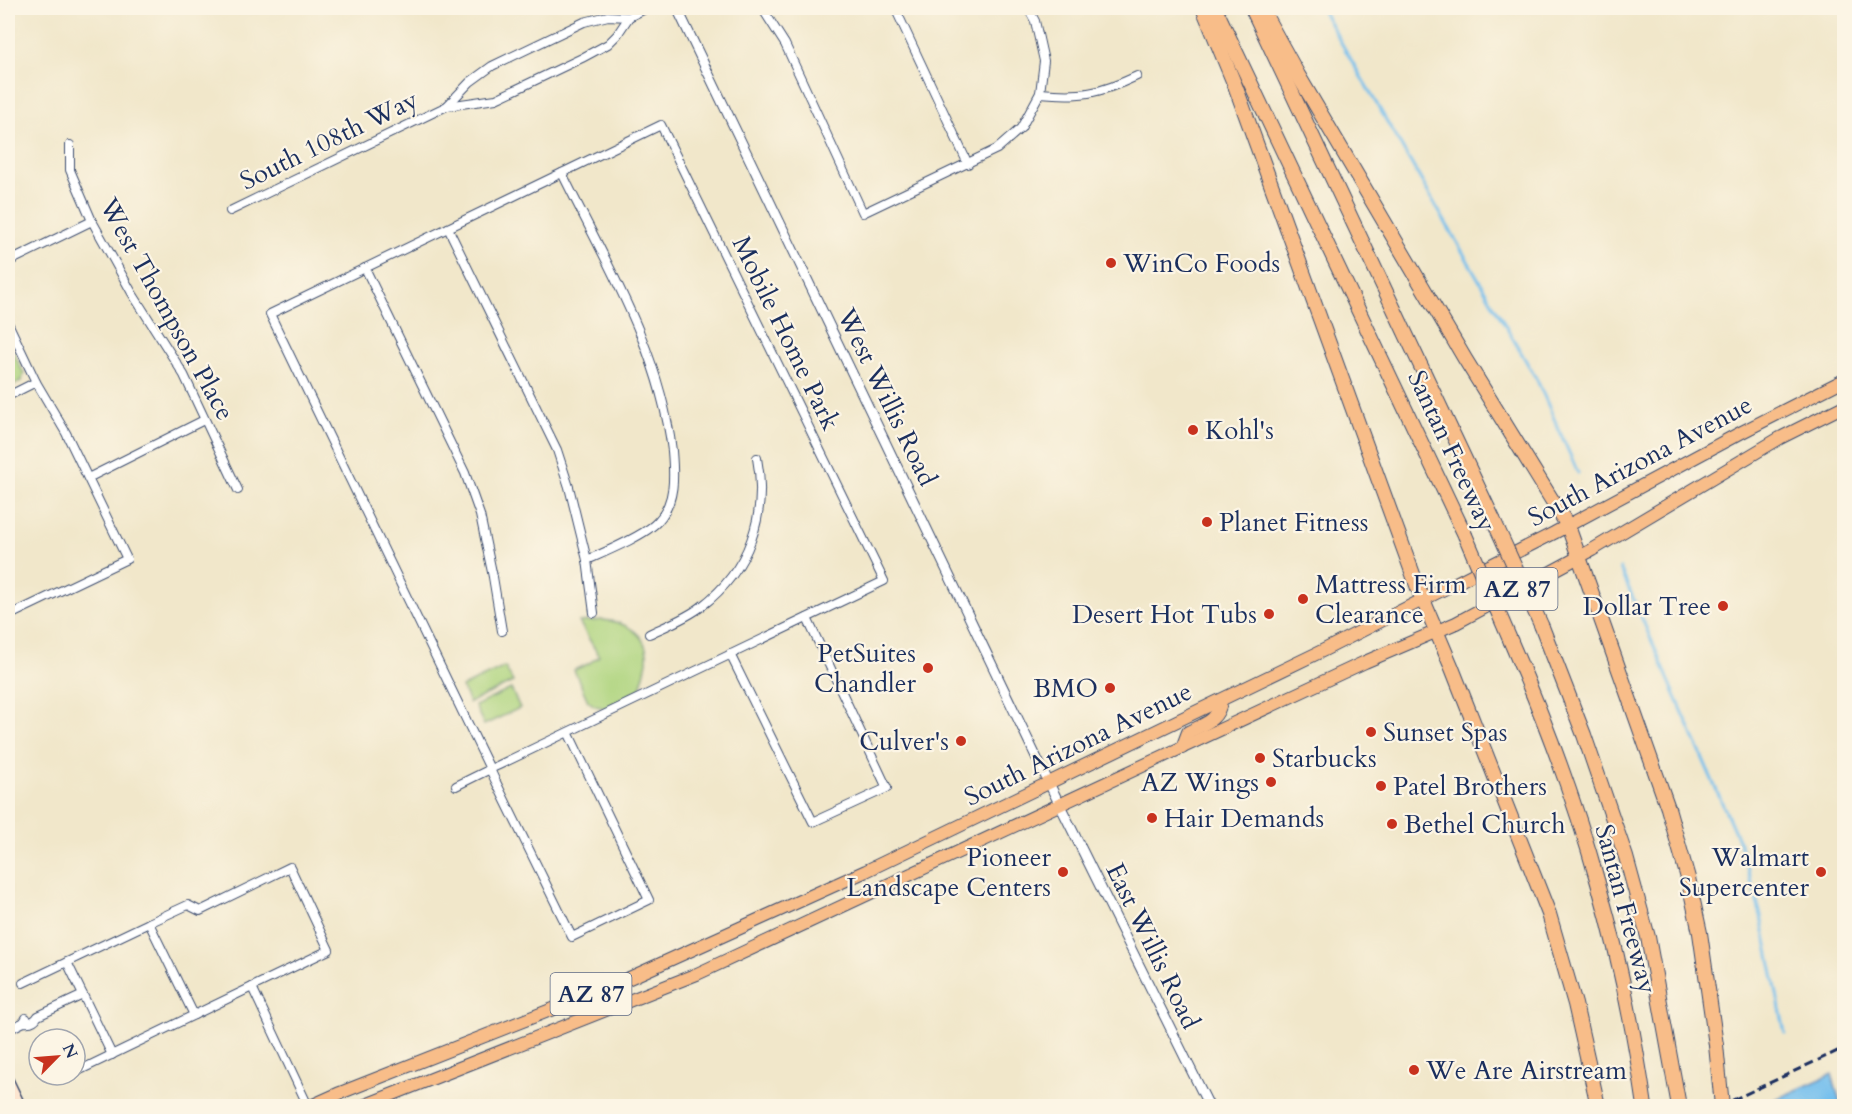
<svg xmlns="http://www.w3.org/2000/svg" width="1852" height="1114" font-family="Cardo,serif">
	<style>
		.green { fill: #aed47e; stroke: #64826e; stroke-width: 1.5 }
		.water { fill: #74bfed; stroke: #4877a6; stroke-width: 1.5 }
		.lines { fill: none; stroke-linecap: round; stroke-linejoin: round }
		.stream { stroke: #74bfed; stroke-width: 3 }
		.minor-casing { stroke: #3b4b6e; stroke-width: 10 }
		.tertiary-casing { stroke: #3b4b6e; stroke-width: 11 }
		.secondary-casing { stroke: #3b4b6e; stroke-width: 13 }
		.primary-casing { stroke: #3b4b6e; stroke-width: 14 }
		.motorway-casing { stroke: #3b4b6e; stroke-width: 16 }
		.minor { stroke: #fff; stroke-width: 8 }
		.tertiary { stroke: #fff; stroke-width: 9 }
		.secondary { stroke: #fce5d0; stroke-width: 10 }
		.primary { stroke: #f8bd89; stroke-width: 12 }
		.motorway { stroke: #f8bd89; stroke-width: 14 }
		.rail { stroke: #1b2f5e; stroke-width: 3; stroke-dasharray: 9 4.5; stroke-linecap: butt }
		.motorway-bridge-casing { stroke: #3b4b6e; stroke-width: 16; stroke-linecap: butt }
		.motorway-bridge { stroke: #f8bd89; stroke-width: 14 }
		.poi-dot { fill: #c8321e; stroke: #fcf5e5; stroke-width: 2 }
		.labels { text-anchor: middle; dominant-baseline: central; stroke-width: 4.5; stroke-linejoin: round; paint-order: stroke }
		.shield { fill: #fcf5e5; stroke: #5e6a86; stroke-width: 1.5 }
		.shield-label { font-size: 24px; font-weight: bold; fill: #1b2f5e }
		.street-label { font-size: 26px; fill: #1b2f5e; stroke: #fcf5e5 }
		.poi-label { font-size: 26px; fill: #1b2f5e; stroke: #fcf5e5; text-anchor: start }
	</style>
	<rect width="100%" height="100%" fill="#fcf5e5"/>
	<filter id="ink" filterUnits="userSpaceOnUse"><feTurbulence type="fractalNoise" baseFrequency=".0167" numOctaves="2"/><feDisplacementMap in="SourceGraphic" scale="12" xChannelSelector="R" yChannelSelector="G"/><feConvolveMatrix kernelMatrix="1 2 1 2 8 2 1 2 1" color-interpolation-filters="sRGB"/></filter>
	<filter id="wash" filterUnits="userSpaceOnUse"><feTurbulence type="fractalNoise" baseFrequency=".008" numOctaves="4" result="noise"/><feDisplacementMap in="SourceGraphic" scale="24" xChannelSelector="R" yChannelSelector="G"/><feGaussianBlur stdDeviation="1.35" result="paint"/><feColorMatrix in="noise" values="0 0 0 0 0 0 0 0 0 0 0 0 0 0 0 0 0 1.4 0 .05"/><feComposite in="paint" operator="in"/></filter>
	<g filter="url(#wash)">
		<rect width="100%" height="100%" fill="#f1e7ca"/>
		<g class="green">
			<path d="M8 341 24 374 21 381 8 387Z"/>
			<path d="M603 620C626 622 649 634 647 661 646 670 642 680 640 689L605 708 595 706 588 701 574 670 588 664 599 656 579 622Z"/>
			<path d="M505 667 513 682 469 703 462 687Z"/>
			<path d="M511 689 520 708 484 725 475 706Z"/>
		</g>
		<path class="water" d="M1832 1074 1841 1106H1774V1100Z"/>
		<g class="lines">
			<g class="stream">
				<path d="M1321 8 1537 380 1578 473"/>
				<path d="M1620 568 1743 851 1761 916 1785 1033"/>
			</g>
		</g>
	</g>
	<g filter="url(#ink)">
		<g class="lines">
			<g class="minor-casing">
				<g id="minor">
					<path d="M762 8 785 44 863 213 997 149 1021 128 1040 93 1044 61 1035 21 1028 8"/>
					<path d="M895 8 968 164"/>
					<path d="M1040 93C1081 97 1099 94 1137 76"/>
					<path d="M447 106 470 82 492 66 584 22 608 16 629 17 647 8"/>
					<path d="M70 145V170L92 221 132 293 184 375 238 490"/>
					<path d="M562 173C606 263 660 350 672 451 674 475 676 502 658 521 646 535 605 552 587 560"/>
					<path d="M230 211 447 106 496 99 582 58 608 44 617 35 629 17"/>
					<path d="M448 228 557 450 569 487 587 560 594 613"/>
					<path d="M8 262 92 221"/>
					<path d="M365 268 465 473 480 515 493 577 502 631"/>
					<path d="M8 323 36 382 66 433 127 559 8 616"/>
					<path d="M8 396 36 382"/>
					<path d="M88 478 204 420"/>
					<path d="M649 634C666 626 687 618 702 606 749 570 768 515 757 458"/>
					<path d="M730 654 813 822 887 788 807 618"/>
					<path d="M456 786C470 779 484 772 499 765L884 581 661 125 270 314 490 769 495 780 572 937 649 900 568 732"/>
					<path d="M23 983 67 962"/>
					<path d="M194 1015 149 923 188 905 200 911 290 867 329 950 252 987"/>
					<path d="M24 1022C30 1023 35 1021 38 1016L83 995"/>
					<path d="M8 1030 24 1022 26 1018"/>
					<path d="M112 1055 67 962 149 923"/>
					<path d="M76 1072 252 987 308 1106"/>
				</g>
			</g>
			<g class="tertiary-casing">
				<path id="tertiary" d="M677 8 1042 769 1209 1106"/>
			</g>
			<g class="secondary-casing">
				<path id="secondary" d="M8 1081 20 1106"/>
			</g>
			<g class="primary-casing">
				<g id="primary">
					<path d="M1182 748 1188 732C1204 724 1219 720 1221 701"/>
					<path d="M311 1106 340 1093 614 985 866 871 1324 650 1554 533 1742 432 1844 380"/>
					<path d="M363 1106 697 974 1365 662 1456 623 1592 550 1780 438 1844 406"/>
				</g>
			</g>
			<g class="motorway-casing">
				<g id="motorway">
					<path d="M1203 8 1236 88 1418 588 1452 668 1549 914 1575 1004 1598 1106"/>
					<path d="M1215 8 1465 535"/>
					<path d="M1252 8 1493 519"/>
					<path d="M1261 8 1298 75 1465 359 1568 526 1668 808 1688 878 1700 933 1716 1045"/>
					<path d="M1542 627 1584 735 1626 857 1648 937 1679 1106"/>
					<path d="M1511 642C1545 720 1575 800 1598 883 1619 956 1634 1031 1645 1106"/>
				</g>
			</g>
			<use href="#minor" class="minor"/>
			<use href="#tertiary" class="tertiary"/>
			<use href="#secondary" class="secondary"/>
			<use href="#primary" class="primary"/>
			<use href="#motorway" class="motorway"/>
			<path class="rail" d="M1720 1106 1844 1048"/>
			<g class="motorway-bridge-casing">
				<g id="motorway-bridge">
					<path d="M1493 519 1542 627"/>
					<path d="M1465 535 1511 642"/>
					<path d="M1716 1045 1722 1106"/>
				</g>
			</g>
			<use href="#motorway-bridge" class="motorway-bridge"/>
		</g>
	</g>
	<g class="poi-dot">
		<circle cx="1111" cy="263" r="6"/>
		<circle cx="1193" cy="430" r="6"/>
		<circle cx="1207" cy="522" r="6"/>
		<circle cx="1303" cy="599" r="6"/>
		<circle cx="1723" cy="606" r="6"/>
		<circle cx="1269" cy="614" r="6"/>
		<circle cx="928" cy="668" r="6"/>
		<circle cx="1110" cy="688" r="6"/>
		<circle cx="1371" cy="732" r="6"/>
		<circle cx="961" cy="741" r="6"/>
		<circle cx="1260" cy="758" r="6"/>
		<circle cx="1271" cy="782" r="6"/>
		<circle cx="1381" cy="786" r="6"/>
		<circle cx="1152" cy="818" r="6"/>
		<circle cx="1392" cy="824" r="6"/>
		<circle cx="1063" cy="872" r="6"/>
		<circle cx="1821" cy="872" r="6"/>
		<circle cx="1414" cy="1070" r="6"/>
	</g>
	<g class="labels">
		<g class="shield">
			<rect x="1476.5" y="568" width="81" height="42" rx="4.5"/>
			<rect x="550.5" y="973" width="81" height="42" rx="4.5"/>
		</g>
		<g class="shield-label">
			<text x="1517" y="589">AZ 87</text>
			<text x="591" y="994">AZ 87</text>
		</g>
		<g class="street-label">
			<text transform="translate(329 140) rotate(-26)">South 108th Way</text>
			<text transform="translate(167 309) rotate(61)">West Thompson Place</text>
			<text transform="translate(786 333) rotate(64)">Mobile Home Park</text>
			<text transform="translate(887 397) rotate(64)">West Willis Road</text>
			<text transform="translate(1452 451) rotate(65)">Santan Freeway</text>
			<text transform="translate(1640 461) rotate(-28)">South Arizona Avenue</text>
			<text transform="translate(1078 744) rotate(-26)">South Arizona Avenue</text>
			<text transform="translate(1626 909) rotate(75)">Santan Freeway</text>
			<text transform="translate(1153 946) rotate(64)">East Willis Road</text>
		</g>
		<g class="poi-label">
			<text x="1123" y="263">WinCo Foods</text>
			<text x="1205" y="430">Kohl's</text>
			<text x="1219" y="522">Planet Fitness</text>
			<text x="1315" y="584">Mattress Firm<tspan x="1315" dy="30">Clearance</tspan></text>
			<text x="1711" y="606" text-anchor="end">Dollar Tree</text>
			<text x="1257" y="614" text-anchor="end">Desert Hot Tubs</text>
			<text x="916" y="653" text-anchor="end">PetSuites<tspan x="916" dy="30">Chandler</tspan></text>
			<text x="1098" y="688" text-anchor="end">BMO</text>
			<text x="1383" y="732">Sunset Spas</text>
			<text x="949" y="741" text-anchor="end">Culver's</text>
			<text x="1272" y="758">Starbucks</text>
			<text x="1259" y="782" text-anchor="end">AZ Wings</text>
			<text x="1393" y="786">Patel Brothers</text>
			<text x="1164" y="818">Hair Demands</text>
			<text x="1404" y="824">Bethel Church</text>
			<text x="1051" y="857" text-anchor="end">Pioneer<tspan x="1051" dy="30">Landscape Centers</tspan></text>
			<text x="1809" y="857" text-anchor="end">Walmart<tspan x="1809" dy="30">Supercenter</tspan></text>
			<text x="1426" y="1070">We Are Airstream</text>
		</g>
	</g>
	<rect width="1852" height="1114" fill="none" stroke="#fcf5e5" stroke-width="30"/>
	<g transform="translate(57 1057) rotate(65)"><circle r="28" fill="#fcf5e5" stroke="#a2a6af" stroke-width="1.5"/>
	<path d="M0-4.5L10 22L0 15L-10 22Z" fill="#c8321e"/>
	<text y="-9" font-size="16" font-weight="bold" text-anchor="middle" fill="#1b2f5e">N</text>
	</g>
</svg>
